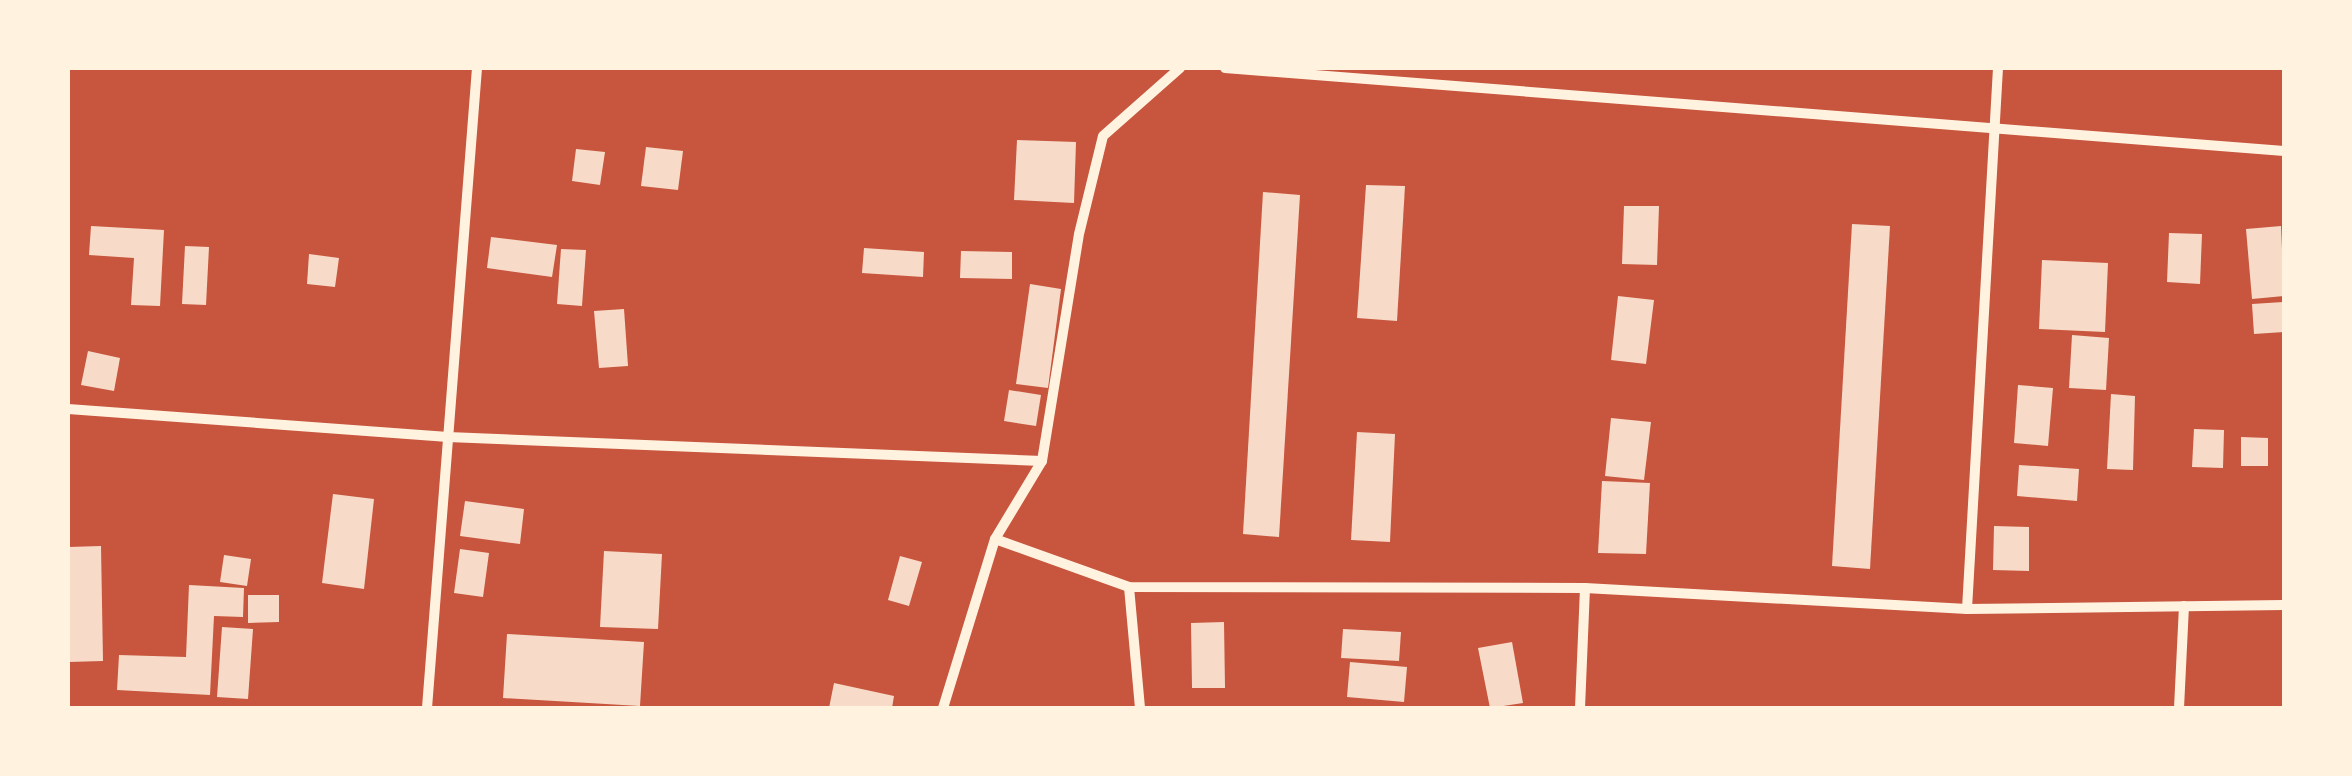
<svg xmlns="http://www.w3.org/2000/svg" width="2352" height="776" font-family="Ubuntu,sans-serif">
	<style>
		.building { fill: #f7dbc8 }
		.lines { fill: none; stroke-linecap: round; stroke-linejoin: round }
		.minor { stroke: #fff3e0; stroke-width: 10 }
	</style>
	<rect width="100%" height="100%" fill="#c8553d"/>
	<g class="building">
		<path d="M1017 140 1076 142 1074 203 1014 200Z"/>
		<path d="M646 147 683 151 678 190 641 186Z"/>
		<path d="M576 149 605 152 600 185 572 181Z"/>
		<path d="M1366 185 1405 186 1397 321 1357 318Z"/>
		<path d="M1263 192 1300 195 1279 537 1243 534Z"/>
		<path d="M1624 206H1659L1657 265 1622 264Z"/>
		<path d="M1852 224 1890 226 1870 569 1832 566Z"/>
		<path d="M91 226 164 230 160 306 131 305 134 258 89 255Z"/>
		<path d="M2281 226 2284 296 2252 299 2246 229Z"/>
		<path d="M2169 233 2202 234 2200 284 2167 282Z"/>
		<path d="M491 237 557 245 552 277 487 268Z"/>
		<path d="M185 246 209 247 206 305 182 304Z"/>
		<path d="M864 248 924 252 923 277 862 273Z"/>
		<path d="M561 249 586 250 582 306 557 304Z"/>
		<path d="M961 251 1012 252V279L960 278Z"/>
		<path d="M309 254 339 258 335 287 307 284Z"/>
		<path d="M2042 260 2108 263 2105 332 2039 329Z"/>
		<path d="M1030 284 1061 289 1048 388 1016 384Z"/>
		<path d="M1618 296 1654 300 1646 364 1611 360Z"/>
		<path d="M2283 302 2284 332 2254 334 2252 304Z"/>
		<path d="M624 309 628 366 599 368 594 311Z"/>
		<path d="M2072 335 2109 338 2106 390 2069 388Z"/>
		<path d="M88 351 120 358 114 391 81 385Z"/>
		<path d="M2018 385 2053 388 2048 446 2014 443Z"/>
		<path d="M1009 390 1041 395 1036 426 1004 421Z"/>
		<path d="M2111 394 2135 396 2133 470 2107 469Z"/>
		<path d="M1611 418 1651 422 1644 480 1605 476Z"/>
		<path d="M2194 429 2224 430 2223 468 2192 467Z"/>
		<path d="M1357 432 1395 434 1390 542 1351 540Z"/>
		<path d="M2241 437 2268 438V466H2241Z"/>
		<path d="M2019 465 2079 469 2077 501 2017 496Z"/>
		<path d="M1602 481 1650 483 1646 554 1598 553Z"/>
		<path d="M333 494 374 499 364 589 322 583Z"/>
		<path d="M465 501 524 509 520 544 460 536Z"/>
		<path d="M1994 526 2029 527V571L1993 570Z"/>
		<path d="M101 546 103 661 68 662V547Z"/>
		<path d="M460 549 489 553 483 597 454 593Z"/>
		<path d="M604 551 662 554 658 629 600 627Z"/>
		<path d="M224 555 251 559 247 586 220 582Z"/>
		<path d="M900 556 922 562 909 606 888 600Z"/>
		<path d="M189 585 244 588 243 617 214 616 210 695 117 690 119 655 186 657Z"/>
		<path d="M248 595H279V622L248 623Z"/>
		<path d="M1224 622 1225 688H1192L1191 623Z"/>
		<path d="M222 627 253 629 248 699 217 697Z"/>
		<path d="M1343 629 1401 632 1399 661 1341 658Z"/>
		<path d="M507 634 644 642 640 706 503 698Z"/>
		<path d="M1512 642 1523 703 1490 708 1478 648Z"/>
		<path d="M1350 662 1407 667 1404 702 1347 697Z"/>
		<path d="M834 683 894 696 892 708H829Z"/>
	</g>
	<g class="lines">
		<g class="minor">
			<path d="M1225 68 2284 151"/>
			<path d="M68 409 448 437 1042 461"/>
			<path d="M995 539 1129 587 1585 588 1967 609 2284 605"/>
			<path d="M1129 587 1140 708"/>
			<path d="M1967 609 1998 68"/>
			<path d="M427 708 477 68"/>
			<path d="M943 708 995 539 1042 461 1079 234 1103 136 1180 68"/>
			<path d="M1580 708 1585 588"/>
			<path d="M2179 708 2184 606"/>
		</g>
	</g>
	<rect width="2352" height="776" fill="none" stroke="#fff3e0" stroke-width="140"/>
</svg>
